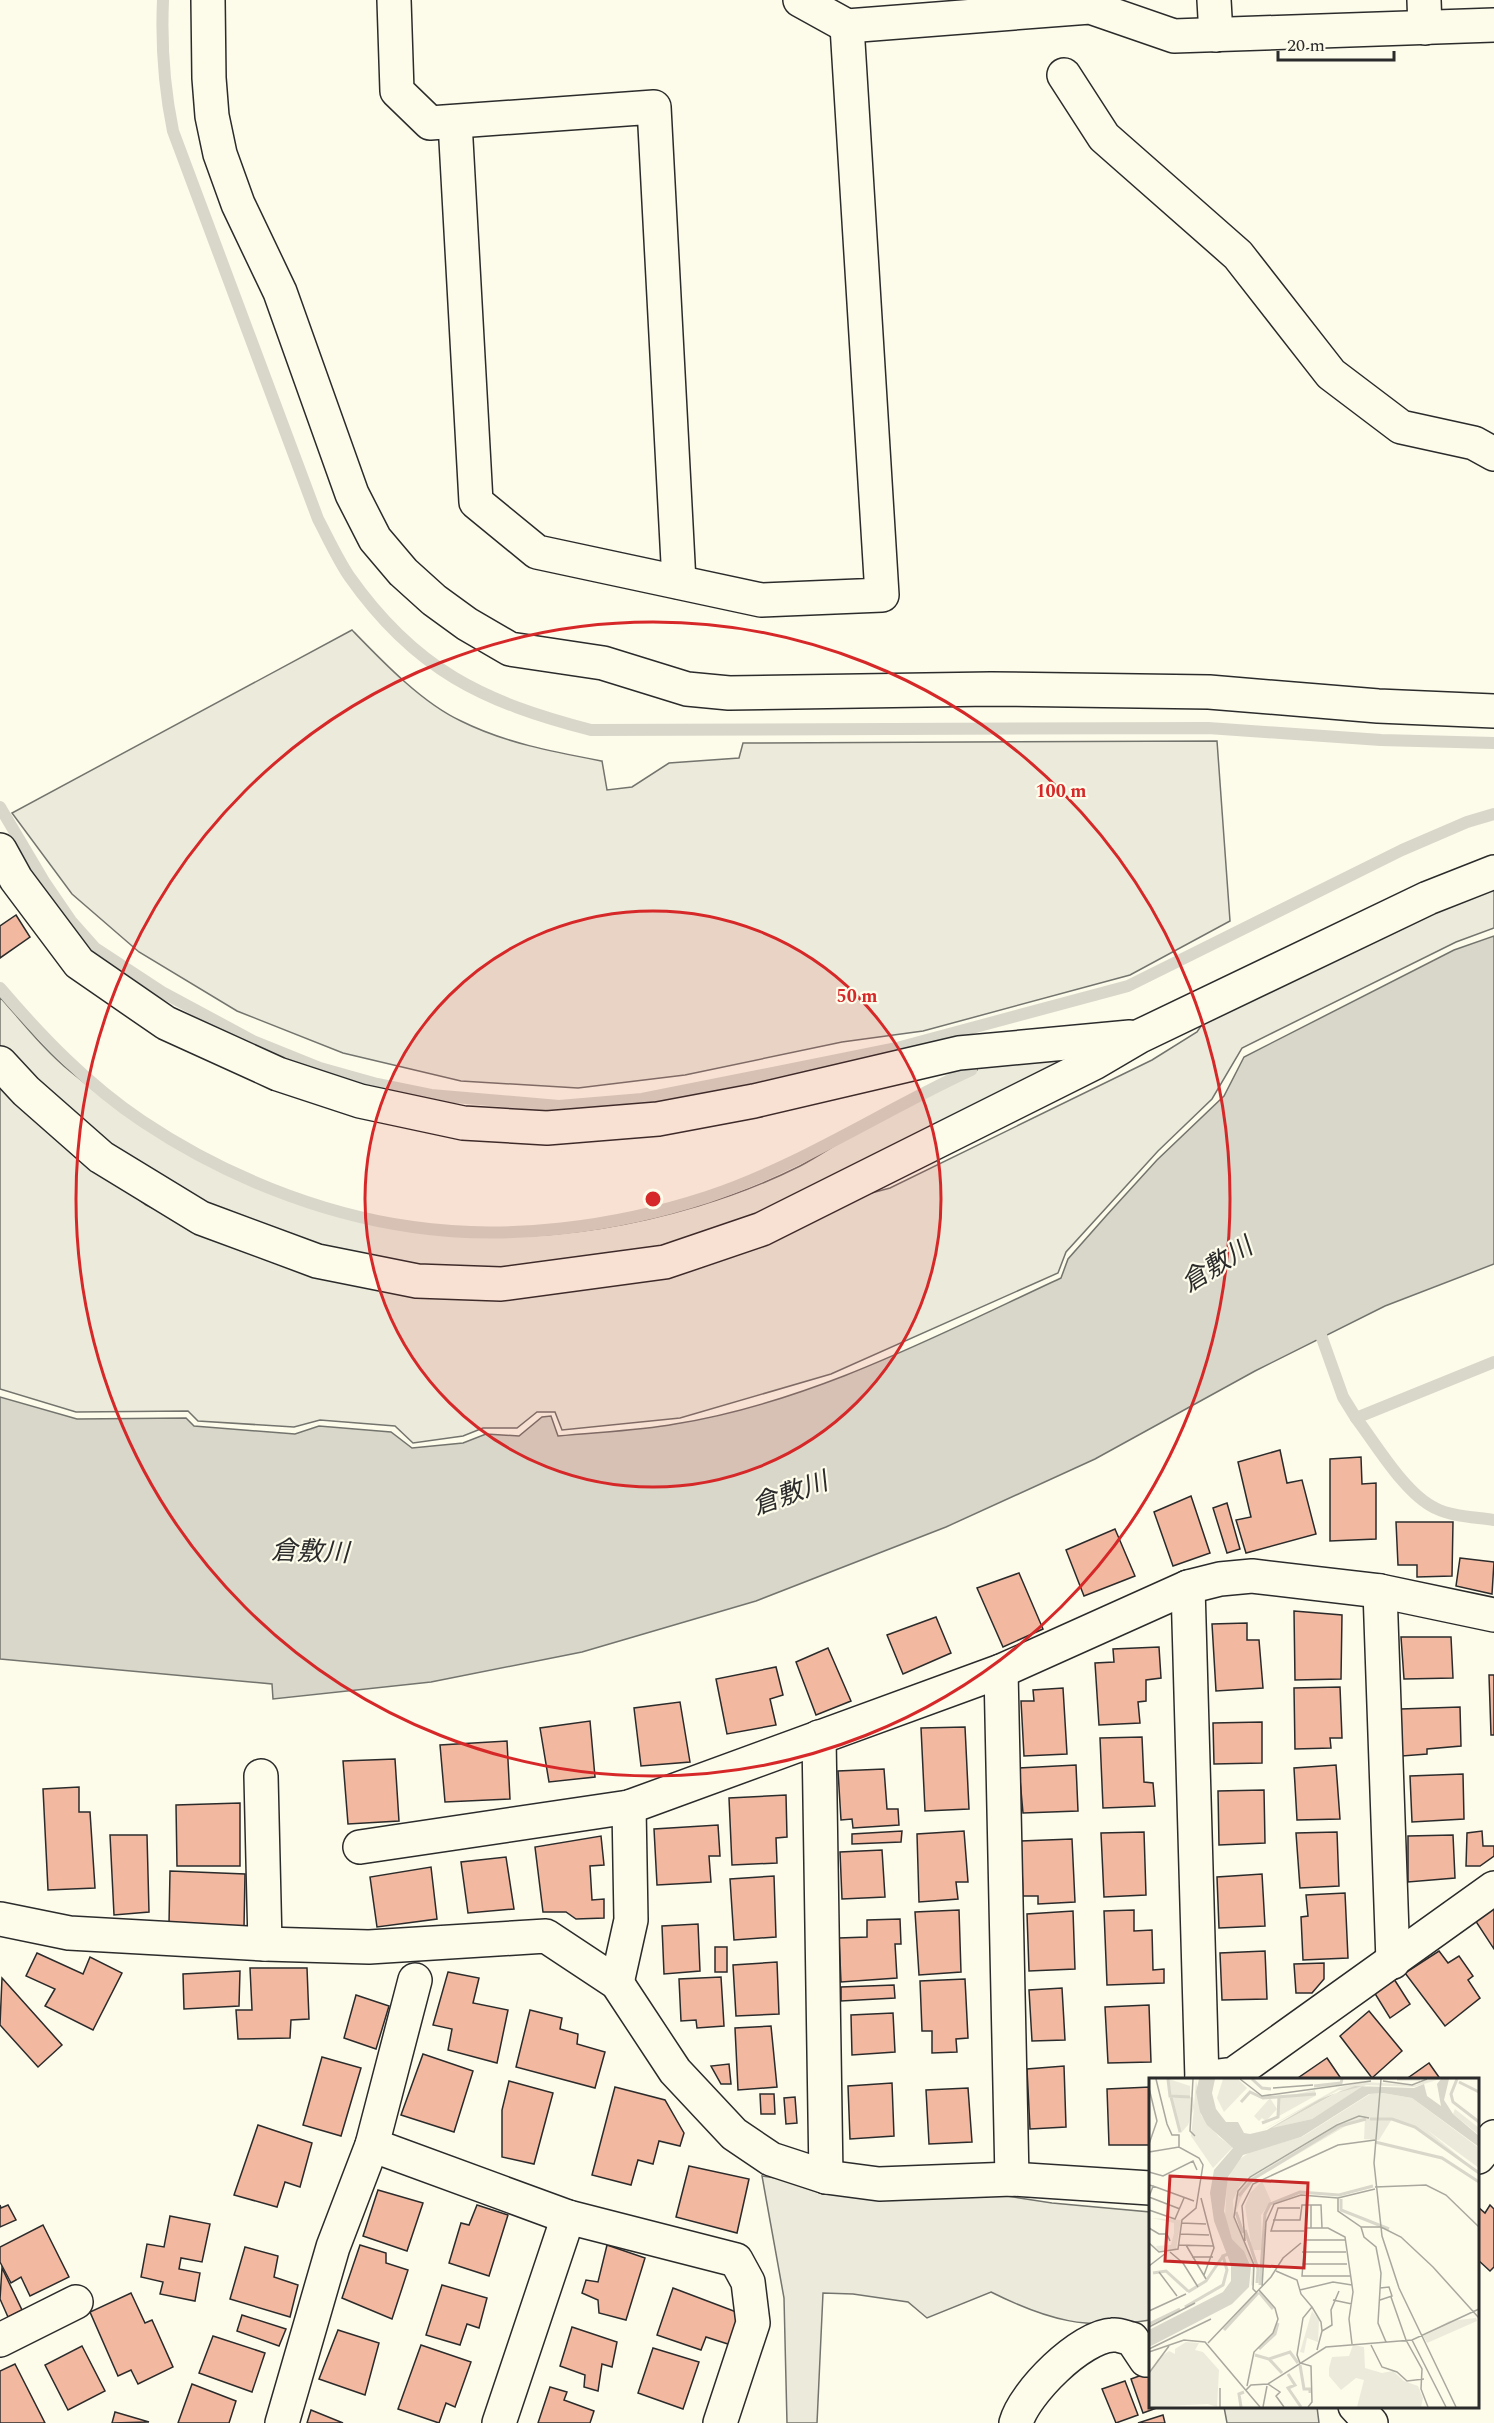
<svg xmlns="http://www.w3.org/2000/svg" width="1494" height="2423" font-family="Spectral,'Noto Sans JP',serif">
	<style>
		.green { fill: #ecebdb; stroke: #74746e; stroke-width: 1.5 }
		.water { fill: #d8d7c9; stroke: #74746e; stroke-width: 1.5 }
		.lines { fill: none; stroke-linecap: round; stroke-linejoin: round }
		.stream { stroke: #d8d7c9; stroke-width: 12 }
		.building { fill: #f2b8a0; stroke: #2b2b2b; stroke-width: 1.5 }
		.minor-casing { stroke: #2b2b2b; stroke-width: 36 }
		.minor { stroke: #fdfbea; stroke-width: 33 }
		.ring { fill: none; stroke: #d62828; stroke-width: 3 }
		.labels { text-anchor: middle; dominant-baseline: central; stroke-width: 4.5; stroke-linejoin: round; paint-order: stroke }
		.water-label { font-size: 26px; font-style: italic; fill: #2b2b2b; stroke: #fdfbea }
		.inset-river { fill: none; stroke: #d8d7c9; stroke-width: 3 }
		.inset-road { fill: none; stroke: #a9a89e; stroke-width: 1.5 }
		.view { fill: #c62828; fill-opacity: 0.15; stroke: #c62828; stroke-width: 3 }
		.inset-edge { fill: none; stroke: #2b2b2b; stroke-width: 3 }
		.centre { fill: #d62828; stroke: #fdfbea; stroke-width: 3 }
		.ring-label { font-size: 18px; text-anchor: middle; font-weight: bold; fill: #d62828; stroke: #fdfbea; stroke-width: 4.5; stroke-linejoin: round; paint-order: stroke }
	</style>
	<rect width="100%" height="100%" fill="#fdfbea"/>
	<g class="green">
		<path d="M352 630C382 661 422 703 461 721 505 743 554 752 602 761L607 790 632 787 669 763 739 758 743 743 1217 741 1230 921 1130 975 923 1031 842 1042 685 1075 578 1088 461 1081 343 1053 237 1011 139 952 72 894 12 813Z"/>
		<path d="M1494 879V928L1456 942 1242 1048 1212 1099 1158 1151 1066 1252 1058 1273 831 1374 680 1418 562 1430 555 1412H537L517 1428H483L463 1436 413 1443 395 1426 320 1420 294 1427 198 1421 188 1411 76 1412 0 1389V1086L74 1150 146 1205 255 1255 374 1289 483 1298 890 1188 1152 1060 1197 1032 1212 1010Z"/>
		<path d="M0 997C23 1023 45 1051 71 1072 256 1226 467 1275 698 1206 732 1196 768 1182 800 1166 821 1155 840 1141 861 1130 899 1109 939 1090 977 1070V1057L1088 1048 802 1199 647 1254 462 1272 287 1243 147 1176 0 1054Z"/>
		<path d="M762 2176 796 2181 981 2192 1052 2203 1150 2212V2320C1086 2330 1049 2321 991 2292L927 2318 908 2302 853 2294 823 2293 817 2423H787L784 2298Z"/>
		<path d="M1224 2407H1317L1319 2423H1227Z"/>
	</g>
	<path class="water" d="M1494 936V1264L1385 1306 1255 1371 1095 1459 946 1527 756 1601 582 1652 431 1682 273 1699 272 1684 0 1659V1397L77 1419 186 1418 194 1426 295 1434 319 1426 391 1432 412 1448 463 1443 486 1434 519 1436 542 1417 551 1416 558 1436C597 1432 637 1431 675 1424 812 1402 938 1335 1061 1278L1068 1259 1106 1216 1157 1160 1224 1096 1244 1057 1454 950Z"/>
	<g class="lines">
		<g class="stream">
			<path d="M163 0C161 45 164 87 173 131L318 519C328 538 337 558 349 576 415 670 483 702 591 730L1208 728 1381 740 1494 743"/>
			<path d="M0 807 45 883 71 921 95 948 162 992 253 1041 320 1068 377 1084 431 1095 559 1106 642 1099 897 1048 1128 986 1402 850 1467 822 1494 814"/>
			<path d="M0 988C42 1037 88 1085 142 1121 221 1174 318 1214 413 1227 509 1241 615 1227 707 1197 800 1166 882 1111 971 1070L967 1052"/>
			<path d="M1317 1324 1343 1397 1356 1418 1494 1362"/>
			<path d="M1356 1418C1376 1444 1405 1494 1435 1508 1453 1517 1475 1517 1494 1520"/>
		</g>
	</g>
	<g class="building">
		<path d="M16 915 30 937 0 958V926Z"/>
		<path d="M1280 1450 1287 1483 1302 1480 1316 1534 1246 1553 1236 1520 1251 1517 1238 1462Z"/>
		<path d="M1361 1457 1362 1484 1376 1483V1539L1330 1541V1459Z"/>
		<path d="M1191 1496 1210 1553 1173 1566 1154 1512Z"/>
		<path d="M1227 1503 1240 1549 1227 1553 1213 1508Z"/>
		<path d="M1396 1522H1453L1452 1576 1417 1577V1565H1398Z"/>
		<path d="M1115 1529 1135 1576 1084 1596 1066 1550Z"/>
		<path d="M1460 1558 1494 1562 1492 1594 1456 1586Z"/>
		<path d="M1019 1573 1043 1629 1003 1647 977 1588Z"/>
		<path d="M1294 1611 1342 1615 1341 1679 1295 1680Z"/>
		<path d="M936 1617 951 1653 903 1674 887 1635Z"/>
		<path d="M1247 1623V1640H1259L1263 1688 1216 1691 1212 1624Z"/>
		<path d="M1401 1637H1451L1453 1678 1404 1679Z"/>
		<path d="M1159 1647 1161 1678 1146 1680V1701L1138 1702 1140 1723 1099 1725 1095 1663 1114 1662 1113 1649Z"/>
		<path d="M828 1648 851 1701 816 1715 796 1662Z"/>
		<path d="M776 1667 783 1695 770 1699 776 1725 727 1734 716 1679Z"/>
		<path d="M1489 1675H1494V1735H1491Z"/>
		<path d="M1340 1687 1342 1738H1330L1331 1748 1295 1749 1294 1688Z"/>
		<path d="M1063 1688 1067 1754 1024 1756 1021 1701H1034L1033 1690Z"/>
		<path d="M680 1702 690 1762 641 1766 634 1708Z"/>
		<path d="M1460 1707 1461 1746 1427 1749V1754L1402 1756 1401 1709Z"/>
		<path d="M590 1721 595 1777 549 1782 540 1728Z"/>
		<path d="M1262 1722V1763L1214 1764 1213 1723Z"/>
		<path d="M965 1727 969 1809 925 1811 921 1728Z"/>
		<path d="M1142 1737 1144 1782 1153 1783 1155 1806 1103 1808 1100 1738Z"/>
		<path d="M507 1741 510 1799 445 1802 440 1745Z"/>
		<path d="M395 1759 399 1821 348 1824 343 1761Z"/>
		<path d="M1076 1765 1078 1811 1023 1813 1019 1768Z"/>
		<path d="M1336 1765 1340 1819 1297 1820 1294 1768Z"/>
		<path d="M884 1769 887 1809H898L899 1825 853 1828 852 1819 841 1820 838 1771Z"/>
		<path d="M1463 1774 1464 1819 1412 1822 1410 1776Z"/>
		<path d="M79 1787V1812H90L95 1888 48 1890 43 1789Z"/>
		<path d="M1264 1790 1265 1843 1219 1845 1218 1791Z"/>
		<path d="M786 1795 787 1837 776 1838 777 1863 732 1865 729 1798Z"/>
		<path d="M240 1803V1866H177L176 1805Z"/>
		<path d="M718 1825 720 1856H709L711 1882 657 1885 654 1829Z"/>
		<path d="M902 1831 901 1842 852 1844V1834Z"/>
		<path d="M964 1831 968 1882H956L958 1899 919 1902 917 1834Z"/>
		<path d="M1482 1831 1483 1846H1494V1856L1480 1866H1466L1467 1833Z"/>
		<path d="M1144 1832 1146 1895 1104 1897 1101 1833Z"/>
		<path d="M1337 1832 1339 1886 1300 1888 1296 1833Z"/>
		<path d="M110 1835H147L149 1912 114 1915Z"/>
		<path d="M1453 1835 1455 1878 1408 1882V1836Z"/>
		<path d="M601 1836 604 1865 590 1866 592 1900 604 1899V1918L576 1919 566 1912H543L535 1847Z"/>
		<path d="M1072 1839 1075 1902 1038 1904V1896H1023L1021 1841Z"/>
		<path d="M882 1850 885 1897 842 1899 840 1852Z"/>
		<path d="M506 1857 514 1909 468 1913 461 1862Z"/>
		<path d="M431 1867 437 1919 377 1927 370 1877Z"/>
		<path d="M170 1871 245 1874 244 1927 169 1924Z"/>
		<path d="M1262 1874 1265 1926 1219 1928 1217 1877Z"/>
		<path d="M774 1876 776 1937 734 1940 730 1879Z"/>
		<path d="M1345 1893 1348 1958 1303 1960 1301 1917 1308 1916 1306 1895Z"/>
		<path d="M1494 1908V1949L1475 1920Z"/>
		<path d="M959 1910 961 1972 919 1975 915 1912Z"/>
		<path d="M1134 1910V1931L1152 1930 1153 1970 1164 1969V1983L1107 1985 1104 1911Z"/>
		<path d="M1073 1911 1075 1969 1029 1971 1027 1914Z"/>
		<path d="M900 1919 901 1944H895L897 1978 841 1982 839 1938 867 1937V1920Z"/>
		<path d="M698 1924 700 1971 664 1974 662 1926Z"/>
		<rect x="715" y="1947" width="12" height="25"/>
		<path d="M1265 1951 1267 1999 1222 2000 1220 1953Z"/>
		<path d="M1439 1951 1448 1963 1459 1956 1473 1976 1468 1980 1480 1998 1445 2026 1405 1973Z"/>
		<path d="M37 1953 83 1974 90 1957 122 1973 93 2030 45 2006 55 1989 26 1976Z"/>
		<path d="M777 1962 779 2014 736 2016 733 1965Z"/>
		<path d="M1324 1963V1979L1312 1993H1296L1294 1964Z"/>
		<path d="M250 1968H307L309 2019 291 2020 290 2038 238 2039 236 2010H252Z"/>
		<path d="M240 1971 239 2006 184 2009 183 1974Z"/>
		<path d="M448 1972 479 1978 473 2003 508 2010 497 2063 448 2050 452 2029 433 2025Z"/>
		<path d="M721 1977 724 2026 697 2028 696 2020 681 2021 679 1979Z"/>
		<path d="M2 1978 62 2045 38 2067 0 2025Z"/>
		<path d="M965 1979 968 2038 956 2039 957 2052 932 2053V2031H922L920 1981Z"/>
		<path d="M1394 1979 1410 2004 1390 2018 1374 1992Z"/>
		<path d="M894 1985 895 1998 841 2001V1987Z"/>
		<path d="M1062 1988 1065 2040 1032 2041 1029 1990Z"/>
		<path d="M356 1995 389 2006 376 2049 344 2038Z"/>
		<path d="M1149 2005 1151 2062 1108 2063 1105 2007Z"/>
		<path d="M530 2010 562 2018 560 2029 578 2034 577 2044 605 2052 595 2088 516 2067Z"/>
		<path d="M1369 2011 1402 2051 1372 2078 1340 2036Z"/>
		<path d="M893 2013 895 2052 852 2055 851 2015Z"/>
		<path d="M771 2026 777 2087 738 2090 735 2028Z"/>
		<path d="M423 2054 473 2071 454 2132 401 2115Z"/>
		<path d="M322 2057 361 2068 341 2136 303 2125Z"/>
		<path d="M1327 2058 1342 2080H1295Z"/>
		<path d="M1429 2063 1441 2080H1405Z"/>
		<path d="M729 2064 731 2084H721L711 2066Z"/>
		<path d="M1064 2066 1066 2127 1030 2129 1027 2069Z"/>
		<path d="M509 2081 553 2093 534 2164 502 2157V2110Z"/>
		<path d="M892 2083 894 2136 850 2139 848 2086Z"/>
		<path d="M615 2087 665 2100 684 2133 680 2146 659 2141 653 2164 638 2160 631 2185 592 2175Z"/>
		<path d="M1150 2087V2145H1109L1107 2089Z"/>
		<path d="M968 2088 972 2142 929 2144 926 2090Z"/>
		<path d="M760 2094H774L775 2114H761Z"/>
		<path d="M795 2097 797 2123 786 2124 784 2098Z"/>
		<path d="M258 2125 312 2143 300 2187 285 2182 277 2207 234 2195Z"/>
		<path d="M689 2166 749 2179 737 2233 676 2217Z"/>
		<path d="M378 2190 423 2203 407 2251 363 2236Z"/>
		<path d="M0 2205 1 2208 8 2205 16 2220 0 2227Z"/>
		<path d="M477 2205 508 2215 489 2276 449 2263 461 2223 469 2225Z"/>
		<path d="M1490 2205 1494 2209V2267L1490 2271 1478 2260V2207L1485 2213Z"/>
		<path d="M170 2216 210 2224 202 2262 181 2258 179 2269 200 2273 195 2301 160 2294 163 2282 141 2277 147 2244 164 2247Z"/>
		<path d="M43 2225 69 2277 30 2296 21 2277 11 2283 0 2262V2247Z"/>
		<path d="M360 2245 386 2253V2263L408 2270 392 2319 342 2298Z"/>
		<path d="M607 2245 645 2258 626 2320 599 2313 598 2300 582 2293 586 2280 598 2282Z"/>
		<path d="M245 2247 278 2256 274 2277 298 2285 290 2317 230 2299Z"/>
		<path d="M2 2268 22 2310 8 2317 0 2299Z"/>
		<path d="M442 2285 487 2298 479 2328 467 2324 460 2345 426 2335Z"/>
		<path d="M673 2288 739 2313 731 2345 706 2337 701 2350 657 2335Z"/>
		<path d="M131 2293 145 2323 152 2320 173 2367 138 2384 131 2370 118 2376 90 2312Z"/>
		<path d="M242 2315 286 2329 279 2346 237 2331Z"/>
		<path d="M572 2327 617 2342 612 2367 602 2364 598 2391 584 2387 585 2375 560 2366Z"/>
		<path d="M338 2330 379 2343 365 2395 319 2379Z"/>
		<path d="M213 2336 265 2353 252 2392 199 2373Z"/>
		<path d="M421 2345 471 2362 455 2407 446 2403 439 2423 398 2409Z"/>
		<path d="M82 2346 105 2391 68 2410 45 2365Z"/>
		<path d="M653 2348 699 2362 683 2409 638 2393Z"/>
		<path d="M15 2364 45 2423H0V2371Z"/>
		<path d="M1150 2372V2406H1162L1143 2413 1131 2379Z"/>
		<path d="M1125 2381 1138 2415 1116 2423 1102 2389Z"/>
		<path d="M192 2384 236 2401 229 2423H178Z"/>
		<path d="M550 2387 567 2392 564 2400 594 2411 590 2423H538Z"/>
		<path d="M311 2410 343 2423H307Z"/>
		<path d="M115 2412 149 2422 112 2423Z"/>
		<path d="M1163 2415 1165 2423H1138Z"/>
	</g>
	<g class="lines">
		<g class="minor-casing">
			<g id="minor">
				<path d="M208 0 209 78 212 116 220 154 238 204 280 292 352 494 375 539 403 572 434 600 467 624 510 649 603 663 687 689 729 693 991 689 1209 692 1378 706 1494 711"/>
				<path d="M394 0 397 91 430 123 654 107 679 582"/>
				<path d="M800 0 847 26 1090 7 1174 36 1494 25"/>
				<path d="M1214 0 1216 35"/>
				<path d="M1424 0 1425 28"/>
				<path d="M1064 75 1104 137 1238 255 1331 374 1401 427 1474 443 1494 454"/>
				<path d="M455 122 476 502 537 552 761 600 882 595 847 26"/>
				<path d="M0 850 16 879 79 963 166 1023 278 1074 360 1101 463 1123 547 1128 658 1119 754 1101 959 1053 1130 1037"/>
				<path d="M0 1063 26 1091 101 1157 201 1218 317 1261 417 1281 501 1284 665 1262 762 1229 1094 1063 1140 1036 1428 898 1494 872"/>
				<path d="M1188 1587 1202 2080"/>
				<path d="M1380 1591 1393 1962"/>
				<path d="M1001 1671 1012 2179"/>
				<path d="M819 1737 826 2177"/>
				<path d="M261 1776 265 1944"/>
				<path d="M360 1847 629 1807 1001 1671 1188 1587 1220 1579 1252 1576 1380 1591 1494 1615"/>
				<path d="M0 1919 69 1933 265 1944 369 1947 546 1936 617 1983 675 2071 734 2134 771 2159 826 2177 879 2184 1012 2179 1150 2188"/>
				<path d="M617 1983 631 1920 629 1807"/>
				<path d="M1202 2078 1234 2074 1494 1888"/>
				<path d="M372 2145 568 2217 736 2260 748 2282 753 2323 720 2423"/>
				<path d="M1478 2157 1494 2137"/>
				<path d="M0 2340 76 2302"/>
				<path d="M1355 2406 1371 2423"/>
				<path d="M282 2423 333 2247 372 2145 415 1980"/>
				<path d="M499 2423 568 2217"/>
				<path d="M1016 2423C1024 2393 1081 2336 1113 2335 1119 2334 1126 2338 1132 2339L1146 2360"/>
			</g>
		</g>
		<use href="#minor" class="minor"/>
	</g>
	<circle cx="653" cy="1199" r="288" fill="#d62828" fill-opacity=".12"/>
	<g class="ring">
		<circle cx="653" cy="1199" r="288"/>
		<circle cx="653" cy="1199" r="577"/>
	</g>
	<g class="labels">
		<g class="water-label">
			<text transform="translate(1217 1265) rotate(-32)">倉敷川</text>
			<text transform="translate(790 1494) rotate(-20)">倉敷川</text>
			<text transform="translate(310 1552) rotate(2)">倉敷川</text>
		</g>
	</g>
	<g transform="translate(1149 2078)">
		<rect width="330" height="330" fill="#fdfbea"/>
		<path d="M20 1 41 8V18H22ZM47 1 52 37 70 59 84 69 64 90 42 58 45 30 39 47 32 55H28L31 54 22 20 44 19 45 28ZM74 1H89L98 10 75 34 68 20ZM279 1H291L265 9 217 7 163 41 121 51 193 12H190L112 53 191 9 215 4 267 7ZM166 12V18L130 38V20ZM234 15 263 20 330 70V90L278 52 330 95 260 46 243 41 230 62 215 61 216 40 207 42 98 106 87 133 96 163 85 132 87 117 98 102 193 45 213 38 191 44 98 100 90 109 84 122 85 140 104 186V208L102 207 103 189 95 173 83 161 76 139 78 105 85 85 104 72 153 59 221 16ZM121 20 128 31 117 43 113 40 110 43 105 38ZM306 31 330 50V57L304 36ZM113 103 122 123 112 137 113 172H103L96 128 101 115ZM3 140 32 142 27 171 10 173 1 164 9 171 7 168 22 167 25 155V145ZM163 233 170 242 169 264 158 260 155 275 151 274ZM327 240 328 243 278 265 274 258 300 243ZM37 264 50 265 46 272 54 274 70 292 68 329 59 326 0 329 1 295 9 281 20 273 26 276V271ZM204 267 215 269 216 290 233 295 244 293 255 303 269 308 274 320 272 329H208L215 302 207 300 192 312 180 298V290L183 279 200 278Z" fill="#ecebdb"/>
		<path d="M50 1H66L63 15 67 31 77 44H89L95 55 101 56 118 52 171 21 206 8 265 10 275 6 278 18 292 28 288 6 292 1H300L295 22 304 36 330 58V69L263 20 234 15 220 16 152 59 94 77 79 99 75 133 83 161 95 173 102 189 100 209 83 226 0 269V252L74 214 82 203V187L65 143 61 115 65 92 84 70 58 47 51 34 47 14ZM214 8 163 41 123 50 187 15Z" fill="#d8d7c9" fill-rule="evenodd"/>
		<path class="inset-river" d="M19 1 21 18 41 19M103 1 113 10 122 11M248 1H271M308 1 302 16 304 24 330 44M310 4 330 14M165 8 192 5 193 1M22 19 31 54M92 24 101 14 114 20 167 16M221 41H243L266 49 330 95M113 45 129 39 130 19M226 64 293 80 330 104M90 118 104 101 191 48 217 41M192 121V132L240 151M87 134 94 155M96 152 109 191 108 205M4 195 17 193 39 213M111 207 116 136 121 126 151 114 190 117 224 108M39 214 57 203 74 178M110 214 124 231M36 229 74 207 78 192 74 178 79 176M0 246 31 231M75 252 109 215M110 271 126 256 129 245M106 277 120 281 133 295M120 281 141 274 149 285M151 287 155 311H161V315M139 296 146 307 139 310 152 329M92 329 90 316 95 314"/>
		<path class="inset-road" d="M7 1 18 46 23 57H30V69M44 1 41 53 46 58M91 1 113 18 222 3M232 1 225 85 233 158 250 210 307 329M234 3 263 7 278 1M0 10 8 43 0 66M124 10 164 7M0 74 30 69 50 80 54 87 47 130 33 142 29 171 10 174 0 165M0 94 14 98 44 83 48 92M0 107 4 108 0 119 31 131M4 108 45 123M226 109 277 107 297 117 330 149M52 120 65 170 55 197M189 120V133L212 149 215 159 227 169 232 195 229 245 237 264M162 127V150M151 130H129L122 153H155M0 132 26 141 35 120M124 142H151L153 127H172L173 150M32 145 57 146M212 149H232L252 159 284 189 330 240M0 150 10 156H18L21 163M31 156 60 157M155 162H196M96 163 93 128 104 106 189 67 226 62M30 167 64 168M37 167 57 201M21 174 34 185 49 209M153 174H197M43 179H64M153 186H198M0 188 17 175M127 193 148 202 152 216 163 229 154 240 148 277 151 285 162 288 163 324 159 329M10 194 28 218M201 198H153L157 150H179L196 159 204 214 200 241 203 266M113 209 117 144 125 126 152 117 189 120 226 111M151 212 184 204 203 207M108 215 104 211 105 187 85 139 89 113 101 99 188 47 210 38 220 40M242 219 257 262 273 291 272 311 279 329M184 222 203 226M231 222 243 218 240 209 231 210M163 229 172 244 173 253M0 233 37 216M0 249 46 225M263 262 297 329M59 265 122 199 134 180 152 165M222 267 233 289 248 294 258 303 275 301M0 271 62 241M168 272 173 253 183 247 182 232 190 213M0 274 35 262 56 264 111 329M0 295 20 268M119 306 131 314 127 318 135 329M98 308 105 274 124 255 129 241 126 230 110 212M71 310V329M97 312 102 307 119 306 177 269 263 262 330 231M114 329 118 308"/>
		<path class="view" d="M21 98 159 105 155 190 16 183Z"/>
		<rect width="330" height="330" class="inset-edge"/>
	</g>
	<circle cx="653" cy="1199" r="9" class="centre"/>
	<g class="ring-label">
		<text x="1061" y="797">100 m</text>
		<text x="857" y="1002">50 m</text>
	</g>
	<path d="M1278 51v9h116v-9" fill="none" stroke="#2b2b2b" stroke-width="3"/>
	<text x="1287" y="51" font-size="18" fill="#2b2b2b" stroke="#fdfbea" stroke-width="4.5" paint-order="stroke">20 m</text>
</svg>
